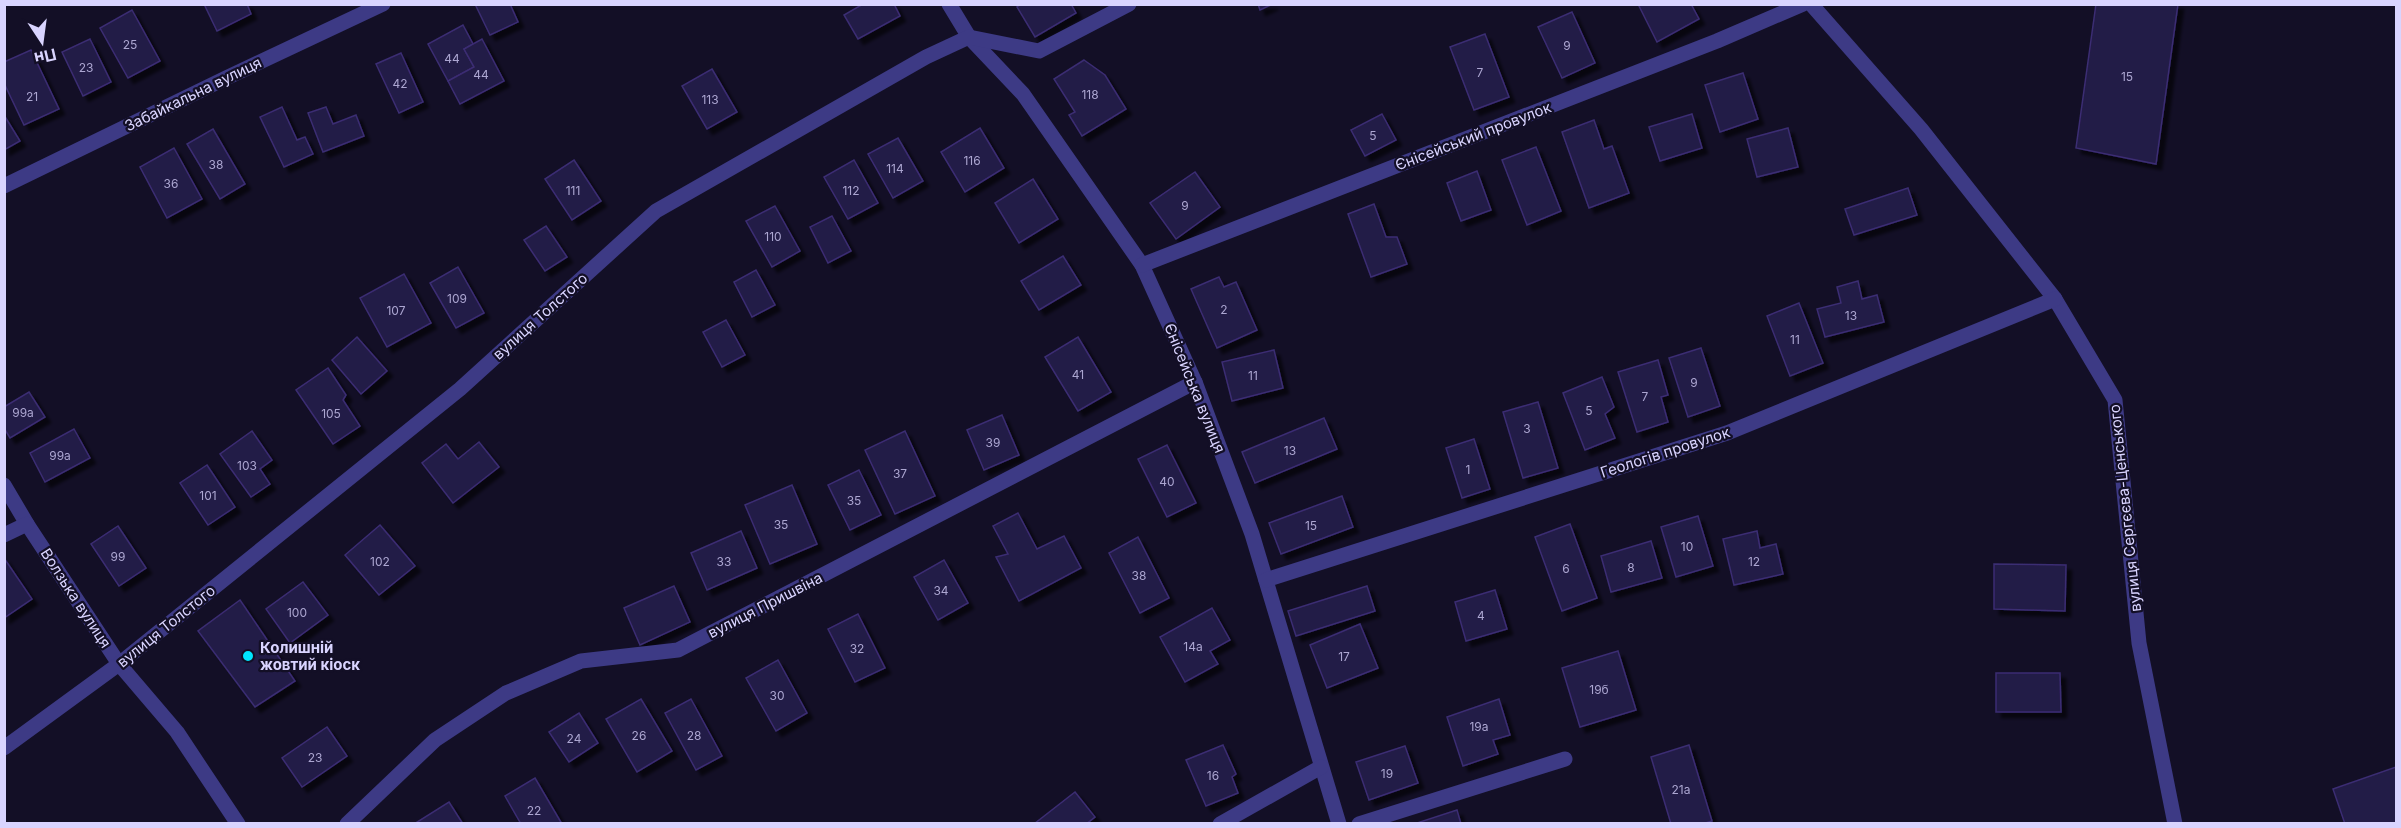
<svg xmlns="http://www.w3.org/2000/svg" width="2401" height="828" font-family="Inter,sans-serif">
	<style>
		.building { fill: #241b47; stroke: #3b2d73; stroke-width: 1.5; filter: url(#shadow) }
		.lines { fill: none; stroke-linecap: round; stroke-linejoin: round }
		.minor { stroke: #3d3a85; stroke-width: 15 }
		.poi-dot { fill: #00e5ff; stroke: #130f26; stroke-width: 2 }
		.labels { text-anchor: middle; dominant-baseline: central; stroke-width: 4.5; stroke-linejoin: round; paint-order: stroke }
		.number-label { font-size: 12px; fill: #aca6d1 }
		.street-label { font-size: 15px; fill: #d9d4ff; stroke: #130f26 }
		.poi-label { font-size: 15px; font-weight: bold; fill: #d9d4ff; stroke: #130f26; text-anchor: start }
	</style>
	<defs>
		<filter id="shadow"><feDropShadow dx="5.5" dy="5.5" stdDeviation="1.5" flood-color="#0009"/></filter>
	</defs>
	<rect width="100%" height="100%" fill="#130f26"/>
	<g class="building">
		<path d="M204 4H247L251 14 217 31Z"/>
		<path d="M475 4H510L518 22 490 35Z"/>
		<path d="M863 4H894L900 16 858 39 844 15Z"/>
		<path d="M1021 4H1071L1076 13 1035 37 1017 7Z"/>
		<path d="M1258 4H1273L1260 10Z"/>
		<path d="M1638 4H1691L1699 19 1657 42Z"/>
		<path d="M2096 4H2178L2156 164 2076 148Z"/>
		<path d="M132 10 160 61 128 78 100 28Z"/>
		<path d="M1572 12 1595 63 1562 78 1538 27Z"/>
		<path d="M463 25 473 44 464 49 474 67 448 81 428 44Z"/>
		<path d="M1485 34 1509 97 1474 110 1450 47Z"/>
		<path d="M90 39 111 82 83 96 62 52Z"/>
		<path d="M482 39 504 81 460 104 448 81 474 67 464 49Z"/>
		<path d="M31 50 59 109 24 125 4 83V62Z"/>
		<path d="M401 53 423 102 399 113 376 64Z"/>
		<path d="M1084 60 1105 75 1126 109 1082 136 1069 115 1075 112 1054 79Z"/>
		<path d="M712 69 737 112 707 129 682 86Z"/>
		<path d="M1743 73 1758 119 1720 132 1705 85Z"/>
		<path d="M282 107 297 140 305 137 313 154 284 167 260 117Z"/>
		<path d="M326 107 333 124 356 115 364 136 323 152 308 113Z"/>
		<path d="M1382 114 1396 140 1365 156 1351 130Z"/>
		<path d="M1692 114 1702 148 1660 161 1649 127Z"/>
		<path d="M4 115 20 141 4 150Z"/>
		<path d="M1594 120 1604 149 1612 146 1629 193 1589 208 1562 132Z"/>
		<path d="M980 128 1004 168 965 192 941 152Z"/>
		<path d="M1788 128 1798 167 1757 177 1747 139Z"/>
		<path d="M213 129 245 184 220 199 187 144Z"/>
		<path d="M898 138 923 181 893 198 868 154Z"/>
		<path d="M1536 147 1561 211 1527 225 1502 160Z"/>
		<path d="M174 148 202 199 167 218 140 167Z"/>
		<path d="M574 160 601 201 572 220 545 179Z"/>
		<path d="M854 160 878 203 848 219 824 177Z"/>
		<path d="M1477 171 1491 210 1461 221 1447 183Z"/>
		<path d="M1195 172 1220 207 1176 239 1150 203Z"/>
		<path d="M1033 179 1058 219 1019 243 995 203Z"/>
		<path d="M1908 188 1917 215 1854 235 1845 209Z"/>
		<path d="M1374 204 1386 237H1397L1407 264 1371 277 1348 214Z"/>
		<path d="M775 206 800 251 772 267 746 221Z"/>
		<path d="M832 216 851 251 828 263 810 227Z"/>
		<path d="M546 226 567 257 545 271 524 240Z"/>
		<path d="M1063 256 1081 285 1039 310 1021 281Z"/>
		<path d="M458 267 484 313 456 328 430 283Z"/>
		<path d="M756 270 775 305 752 317 734 282Z"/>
		<path d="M404 274 431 323 387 347 360 298Z"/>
		<path d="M1219 277 1224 287 1236 282 1257 330 1217 348 1191 289Z"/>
		<path d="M1858 281 1862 299 1877 295 1884 322 1825 337 1817 309 1841 303 1837 287Z"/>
		<path d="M1799 303 1823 363 1790 376 1767 316Z"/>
		<path d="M726 320 745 355 722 367 703 332Z"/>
		<path d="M357 337 387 371 361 394 332 360Z"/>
		<path d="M1078 337 1111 392 1078 411 1045 357Z"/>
		<path d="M1701 348 1720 406 1688 417 1669 358Z"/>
		<path d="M1274 350 1283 388 1232 401 1222 362Z"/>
		<path d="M1658 360 1668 395 1661 397 1668 422 1637 432 1618 372Z"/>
		<path d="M328 368 346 395 343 400 360 426 333 444 296 390Z"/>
		<path d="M1602 377 1614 407 1605 414 1615 438 1585 450 1563 393Z"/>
		<path d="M29 392 45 417 10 438 4 428V407Z"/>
		<path d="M1538 402 1558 468 1523 478 1503 412Z"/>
		<path d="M1002 415 1019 455 984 470 967 430Z"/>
		<path d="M1324 418 1337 449 1255 483 1242 452Z"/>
		<path d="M74 429 90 458 45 482 30 453Z"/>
		<path d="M252 431 272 460 260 469 270 484 251 497 220 454Z"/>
		<path d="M905 431 935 496 895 514 865 450Z"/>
		<path d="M1474 439 1490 489 1462 498 1446 448Z"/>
		<path d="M479 442 499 467 453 503 422 463 446 444 458 459Z"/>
		<path d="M1167 445 1196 503 1167 517 1138 459Z"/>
		<path d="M207 465 235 507 208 525 180 483Z"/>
		<path d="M859 470 881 515 850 530 828 485Z"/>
		<path d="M792 485 817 544 770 564 745 505Z"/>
		<path d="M1342 496 1353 527 1281 554 1269 523Z"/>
		<path d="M1018 513 1037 549 1064 536 1081 568 1019 601 996 557 1008 554 993 526Z"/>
		<path d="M1698 516 1713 566 1676 577 1661 527Z"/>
		<path d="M1570 524 1597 598 1562 611 1535 537Z"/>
		<path d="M380 525 415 566 379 595 345 555Z"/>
		<path d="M118 526 146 568 119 586 91 544Z"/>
		<path d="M741 531 757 568 707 590 691 553Z"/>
		<path d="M1757 531 1760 548 1776 544 1783 574 1734 585 1723 539Z"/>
		<path d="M1138 537 1169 598 1140 613 1109 553Z"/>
		<path d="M1651 541 1662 578 1611 592 1601 556Z"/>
		<path d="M4 558 32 599 4 618Z"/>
		<path d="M944 560 968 603 938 620 914 577Z"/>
		<path d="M1994 564 2066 565 2065 611 1994 609Z"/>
		<path d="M303 582 328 615 290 643 266 609Z"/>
		<path d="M674 586 690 622 640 645 624 608Z"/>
		<path d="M1367 586 1375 611 1296 636 1288 611Z"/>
		<path d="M1495 590 1507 629 1466 641 1455 602Z"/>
		<path d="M240 600 295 681 255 707 198 631Z"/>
		<path d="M1212 608 1230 640 1210 651 1218 664 1185 682 1160 637Z"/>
		<path d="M858 614 885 668 855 682 828 629Z"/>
		<path d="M1360 624 1378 668 1327 688 1310 645Z"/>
		<path d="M1618 651 1636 710 1580 727 1562 668Z"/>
		<path d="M778 660 807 713 776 731 746 678Z"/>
		<path d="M1996 673H2060L2061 712H1996Z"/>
		<path d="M641 699 672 751 637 772 606 719Z"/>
		<path d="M691 699 722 756 696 770 665 713Z"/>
		<path d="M1499 699 1510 735 1493 740 1498 754 1463 766 1447 717Z"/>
		<path d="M579 713 598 743 569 762 549 732Z"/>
		<path d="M327 727 347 756 302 787 282 758Z"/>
		<path d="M1223 745 1236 774 1232 777 1238 793 1206 806 1186 760Z"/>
		<path d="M1689 745 1712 821 1702 824H1671L1651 757Z"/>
		<path d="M1405 746 1418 783 1369 800 1356 762Z"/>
		<path d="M2396 767V824H2345L2333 789Z"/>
		<path d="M535 778 562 824H521L505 796Z"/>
		<path d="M1075 792 1095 817 1086 824H1034Z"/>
		<path d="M449 802 463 824H414Z"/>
		<path d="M1457 810 1461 824H1417V823Z"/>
	</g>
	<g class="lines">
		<g class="minor">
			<path d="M949 4 969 37 1023 94 1142 265 1195 382 1252 534 1339 824"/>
			<path d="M1811 4 1921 129 2055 299 2115 400 2139 643 2175 824"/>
			<path d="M4 186 226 78 383 4"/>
			<path d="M1142 265 1717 41 1803 4"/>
			<path d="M4 485 27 524 119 664 177 732 238 824"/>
			<path d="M4 535 27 524"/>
			<path d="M1266 580 1727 433 2055 299"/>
			<path d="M4 748 119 664 460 389 656 211 926 57 969 37 1039 51 1129 4"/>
			<path d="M347 824 435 740 506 693 581 661 678 650 1195 382"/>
			<path d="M1220 824 1321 767"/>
			<path d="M1359 824 1565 759"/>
		</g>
	</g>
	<circle class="poi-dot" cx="248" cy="656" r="6"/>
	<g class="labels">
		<g class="number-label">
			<text x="130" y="44">25</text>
			<text x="1567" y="45">9</text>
			<text x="452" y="58">44</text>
			<text x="86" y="67">23</text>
			<text x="1480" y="72">7</text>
			<text x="481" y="74">44</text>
			<text x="2127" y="76">15</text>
			<text x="400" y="83">42</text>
			<text x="1090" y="94">118</text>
			<text x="32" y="96">21</text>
			<text x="710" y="99">113</text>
			<text x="1373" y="135">5</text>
			<text x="972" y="160">116</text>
			<text x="216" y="164">38</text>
			<text x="895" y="168">114</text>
			<text x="171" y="183">36</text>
			<text x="573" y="190">111</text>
			<text x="851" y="190">112</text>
			<text x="1185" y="205">9</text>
			<text x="773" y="236">110</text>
			<text x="457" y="298">109</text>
			<text x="1224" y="309">2</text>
			<text x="396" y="310">107</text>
			<text x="1851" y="315">13</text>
			<text x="1795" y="339">11</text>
			<text x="1078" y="374">41</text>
			<text x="1253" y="375">11</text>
			<text x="1694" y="382">9</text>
			<text x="1645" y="396">7</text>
			<text x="1589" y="410">5</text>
			<text x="23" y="412">99а</text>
			<text x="331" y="413">105</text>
			<text x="1527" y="428">3</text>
			<text x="993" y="442">39</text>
			<text x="1290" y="450">13</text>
			<text x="60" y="455">99а</text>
			<text x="247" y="465">103</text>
			<text x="1468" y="469">1</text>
			<text x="900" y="473">37</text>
			<text x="1167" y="481">40</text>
			<text x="208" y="495">101</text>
			<text x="854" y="500">35</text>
			<text x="781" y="524">35</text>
			<text x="1311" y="525">15</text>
			<text x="1687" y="546">10</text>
			<text x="118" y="556">99</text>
			<text x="380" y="561">102</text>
			<text x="724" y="561">33</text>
			<text x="1754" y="561">12</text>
			<text x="1631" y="567">8</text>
			<text x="1566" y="568">6</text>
			<text x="1139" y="575">38</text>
			<text x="941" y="590">34</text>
			<text x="297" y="612">100</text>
			<text x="1481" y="615">4</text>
			<text x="1193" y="646">14а</text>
			<text x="857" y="648">32</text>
			<text x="1344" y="656">17</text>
			<text x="1599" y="689">19б</text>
			<text x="777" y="695">30</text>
			<text x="1479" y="726">19а</text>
			<text x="639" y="735">26</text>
			<text x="694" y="735">28</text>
			<text x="574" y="738">24</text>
			<text x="315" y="757">23</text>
			<text x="1387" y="773">19</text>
			<text x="1213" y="775">16</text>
			<text x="1681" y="789">21а</text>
			<text x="534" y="810">22</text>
		</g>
		<g class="street-label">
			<text transform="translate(193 94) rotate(-26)">Забайкальна вулиця</text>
			<text transform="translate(1473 136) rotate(-21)">Єнісейський провулок</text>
			<text transform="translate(540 316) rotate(-42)">вулиця Толстого</text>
			<text transform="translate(1195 388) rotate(68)">Єнісейська вулиця</text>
			<text transform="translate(1665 452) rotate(-18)">Геологів провулок</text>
			<text transform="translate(2125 508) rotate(-96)">вулиця Сергєєва-Ценського</text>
			<text transform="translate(76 598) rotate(57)">Волзька вулиця</text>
			<text transform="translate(765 605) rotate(-27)">вулиця Пришвіна</text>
			<text transform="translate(166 626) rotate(-39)">вулиця Толстого</text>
		</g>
		<g class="poi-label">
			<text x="260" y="647">Колишній<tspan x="260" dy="17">жовтий кіоск</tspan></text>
		</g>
	</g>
	<rect width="2401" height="828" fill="none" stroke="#d9d4ff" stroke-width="12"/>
	<g transform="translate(42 42) rotate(167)" stroke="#130f26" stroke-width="4.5" paint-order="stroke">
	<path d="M0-4.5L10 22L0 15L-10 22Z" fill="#d9d4ff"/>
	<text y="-9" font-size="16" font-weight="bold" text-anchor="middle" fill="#d9d4ff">Пн</text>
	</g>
</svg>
